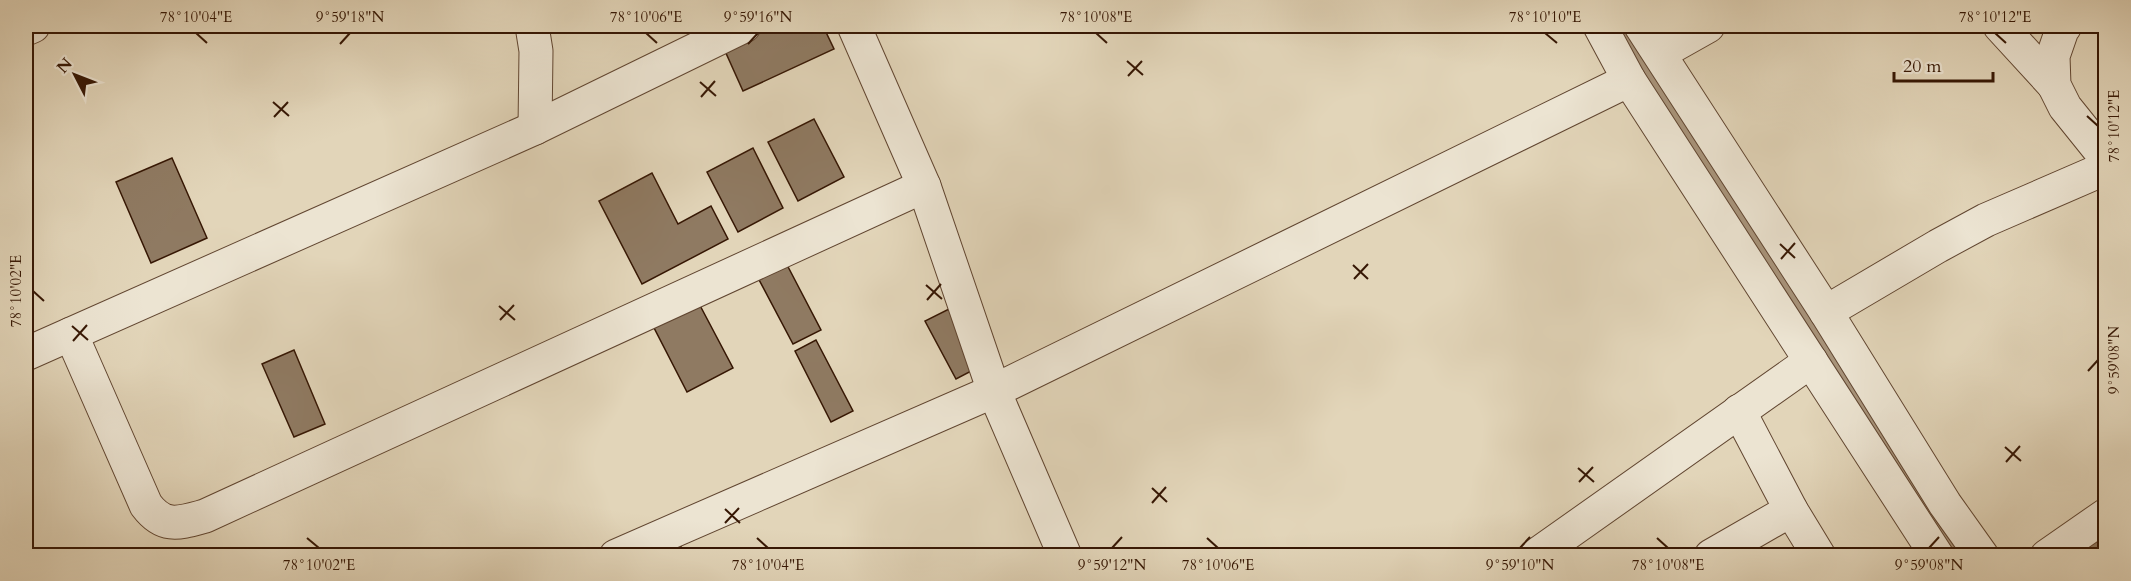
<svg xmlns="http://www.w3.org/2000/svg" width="2131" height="581" font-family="Cardo,serif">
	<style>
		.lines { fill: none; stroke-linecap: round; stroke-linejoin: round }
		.canal { stroke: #a8947b; stroke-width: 34 }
		.building { fill: #8f7a62; stroke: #361704; stroke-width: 1.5 }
		.minor-casing { stroke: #614631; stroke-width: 35 }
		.minor { stroke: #ece4d2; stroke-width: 33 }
		.ticks { fill: none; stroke: #361704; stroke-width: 2 }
		.neatline { fill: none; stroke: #361704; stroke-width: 2 }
		.ticks-label { font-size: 15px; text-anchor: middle; fill: #361704 }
	</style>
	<rect width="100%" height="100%" fill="#e2d5b9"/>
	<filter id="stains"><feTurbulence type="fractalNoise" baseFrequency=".00333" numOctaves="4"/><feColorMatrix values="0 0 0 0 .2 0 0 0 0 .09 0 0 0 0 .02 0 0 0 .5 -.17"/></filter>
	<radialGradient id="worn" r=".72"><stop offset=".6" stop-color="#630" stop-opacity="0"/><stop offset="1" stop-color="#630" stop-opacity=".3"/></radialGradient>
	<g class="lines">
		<path class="canal" d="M1620 26 1960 556"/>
	</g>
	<g class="building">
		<path d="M756 26H823L834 49 743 91 721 42Z"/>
		<path d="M814 119 844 177 798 201 768 142Z"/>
		<path d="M753 148 783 208 738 232 707 172Z"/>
		<path d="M172 158 207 238 151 263 116 182Z"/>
		<path d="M652 173 678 224 711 206 728 239 642 284 599 201Z"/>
		<path d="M785 261 821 330 793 344 757 276Z"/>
		<path d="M695 296 733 368 687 392 650 320Z"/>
		<path d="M949 309 979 367 956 379 925 321Z"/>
		<path d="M816 340 853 411 831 422 795 351Z"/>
		<path d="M294 350 325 424 294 437 262 364Z"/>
		<path d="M673 532 686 556H634Z"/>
		<path d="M2106 532V556H2081L2078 550Z"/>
	</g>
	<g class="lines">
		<g class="minor-casing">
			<g id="minor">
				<path d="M532 26 536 51 535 128"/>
				<path d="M854 26 924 186 994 391 1065 556"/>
				<path d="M1600 26 1629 80 1937 556"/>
				<path d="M1641 26 1826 312 1945 504 1982 556"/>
				<path d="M2000 26 2054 85"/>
				<path d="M2065 26 2062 30 2053 56 2054 85 2065 107 2106 158"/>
				<path d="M26 29 33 26"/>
				<path d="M1660 53 1708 26"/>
				<path d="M1826 312 1938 246 1986 220 2106 168"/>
				<path d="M71 334 146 505C164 529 179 523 205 516L924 186"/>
				<path d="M26 354 535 128 744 26"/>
				<path d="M1739 411 1791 510 1819 556"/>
				<path d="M616 556 994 391 1629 80"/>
				<path d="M1535 556 1811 361"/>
				<path d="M1711 556 1791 510"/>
				<path d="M2047 556 2106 515"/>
			</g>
		</g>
		<use href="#minor" class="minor"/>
	</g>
	<path class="ticks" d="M196 33 207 43M646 33 657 43M1096 33 1107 43M1545 33 1557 43M1995 33 2006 43M340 44 350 33M748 44 758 33M1127 61 1143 75M1128 76 1142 61M700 82 716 96M701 97 715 81M273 102 289 116M2087 116 2098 126M274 117 288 102M1780 244 1795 258M1781 259 1795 243M1353 265 1368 279M1354 279 1368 264M926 285 942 299M33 291 44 301M927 300 941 284M499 306 515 320M500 320 514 305M72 326 88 340M73 341 87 325M2088 371 2098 360M2005 447 2021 461M2006 462 2020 446M1578 468 1594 482M1579 482 1593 467M1152 488 1167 502M1152 503 1166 487M725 509 740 523M725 523 739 508M307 538 319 548M757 538 768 548M1207 538 1218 548M1657 538 1668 548M1112 548 1122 537M1520 548 1530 537M1929 548 1939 537"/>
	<rect width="2131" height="581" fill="none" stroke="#e2d5b9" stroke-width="66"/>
	<g transform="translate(75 75) rotate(312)" stroke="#ece4d2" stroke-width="4.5" paint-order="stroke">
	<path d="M0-4.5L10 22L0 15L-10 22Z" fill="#361704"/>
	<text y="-9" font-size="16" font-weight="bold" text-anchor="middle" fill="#361704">N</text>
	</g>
	<path d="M1894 72v9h99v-9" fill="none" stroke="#361704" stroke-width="3"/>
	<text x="1903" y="72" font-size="18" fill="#361704" stroke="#ece4d2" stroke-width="4.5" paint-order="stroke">20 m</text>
	<rect x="33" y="33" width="2065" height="515" class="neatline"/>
	<g class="ticks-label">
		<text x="196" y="22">78°10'04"E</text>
		<text x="350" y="22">9°59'18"N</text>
		<text x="646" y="22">78°10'06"E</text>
		<text x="758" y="22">9°59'16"N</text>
		<text x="1096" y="22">78°10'08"E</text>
		<text x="1545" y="22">78°10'10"E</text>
		<text x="1995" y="22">78°10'12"E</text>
		<text transform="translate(2114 126) rotate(-90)" y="5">78°10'12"E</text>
		<text transform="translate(16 291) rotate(-90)" y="5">78°10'02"E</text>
		<text transform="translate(2114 360) rotate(-90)" y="5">9°59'08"N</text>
		<text x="319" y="570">78°10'02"E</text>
		<text x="768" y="570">78°10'04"E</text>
		<text x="1112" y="570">9°59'12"N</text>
		<text x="1218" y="570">78°10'06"E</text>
		<text x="1520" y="570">9°59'10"N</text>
		<text x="1668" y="570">78°10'08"E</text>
		<text x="1929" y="570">9°59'08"N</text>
	</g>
	<rect width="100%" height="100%" filter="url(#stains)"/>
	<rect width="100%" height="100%" fill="url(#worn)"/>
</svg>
